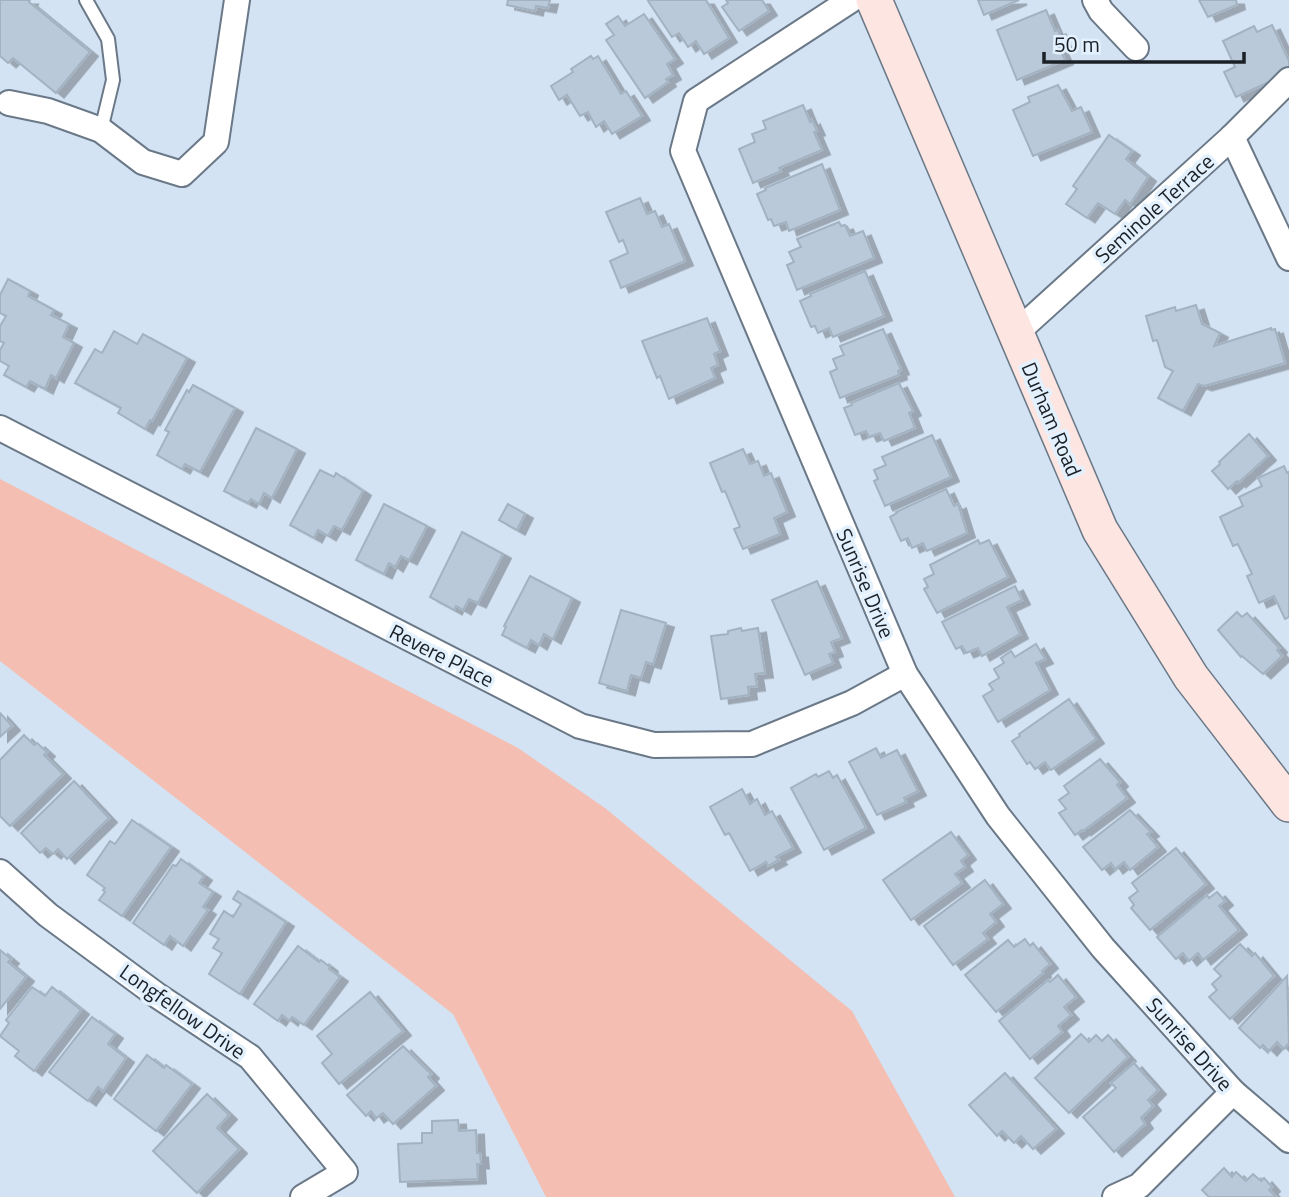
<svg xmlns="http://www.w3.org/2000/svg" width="1289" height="1197" font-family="'Titillium Web',sans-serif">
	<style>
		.green { fill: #f4bfb2 }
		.building { fill: #bac9d9; stroke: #a3b2c1; stroke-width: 2; filter: url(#shadow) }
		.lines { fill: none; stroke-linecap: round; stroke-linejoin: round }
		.lane-casing { stroke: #6a7887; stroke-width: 16 }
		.street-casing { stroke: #6a7887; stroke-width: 28 }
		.secondary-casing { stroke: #6a7887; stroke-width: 38 }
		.lane { stroke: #fff; stroke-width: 12 }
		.street { stroke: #fff; stroke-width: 24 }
		.secondary { stroke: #fde6e1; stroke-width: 35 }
		.labels { text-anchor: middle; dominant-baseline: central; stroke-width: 7; stroke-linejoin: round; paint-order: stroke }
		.street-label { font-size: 21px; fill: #1a2026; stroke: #e3f0fd }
	</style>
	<defs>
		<filter id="shadow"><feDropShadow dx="8" dy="4.5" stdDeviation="0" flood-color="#0004"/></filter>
	</defs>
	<rect width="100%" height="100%" fill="#d3e3f3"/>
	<path class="green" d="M0 479 518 748 605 808 852 1011 955 1197H546L453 1014 0 661Z"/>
	<g class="building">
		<path d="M0 0H30L29 2 90 52 56 93 13 58 8 63 0 56Z"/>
		<path d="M508 0H550L548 8 536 6 535 11 507 5Z"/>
		<path d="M650 0H706L729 38 704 54 696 41 688 47 679 33 672 37 648 1Z"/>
		<path d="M726 0H762L769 11 739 31 722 7 728 3Z"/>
		<path d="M978 0H1019L984 15Z"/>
		<path d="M1199 0H1236L1237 5 1208 17Z"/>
		<path d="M1046 10 1055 31 1058 30 1063 43 1058 45 1065 60 1017 80 997 30Z"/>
		<path d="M644 14 675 59 667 64 673 75 666 79 668 82 645 98 606 40 614 35 606 24 618 16 625 26Z"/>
		<path d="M1272 25 1289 61V73L1236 97 1224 72 1235 67 1223 41 1254 26 1257 32Z"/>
		<path d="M591 56 593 59 598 56 621 94 626 91 642 116 612 134 604 121 596 127 588 112 580 116 567 95 559 100 551 86 573 72 571 69Z"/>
		<path d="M1058 85 1072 111 1081 107 1092 132 1033 156 1013 110 1030 102 1028 97Z"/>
		<path d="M803 105 810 122 812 120 817 131 814 132 822 150 779 168 781 171 753 183 739 149 755 142 752 134 766 129 763 121Z"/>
		<path d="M1109 135 1132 151 1126 159 1148 177 1130 204 1125 200 1115 214 1098 203 1087 218 1066 204 1077 189 1073 186Z"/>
		<path d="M822 164 840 210 789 231 786 222 774 226 771 219 768 220 757 194 766 190 765 188Z"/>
		<path d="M640 198 647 214 655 211 662 227 669 224 685 261 621 288 610 261 628 253 623 240 619 242 606 212Z"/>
		<path d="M839 222 841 226 845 225 850 236 863 231 874 258 797 290 787 265 794 262 789 252 801 247 797 239Z"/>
		<path d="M865 271 884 316 833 337 829 328 818 333 815 326 811 327 800 301 811 296 810 294Z"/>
		<path d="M8 279 30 291 28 296 54 310 51 315 69 324 63 337 74 343 56 378 51 375 45 389 30 381 26 387 4 375 9 366 0 361V350L4 343 0 341V326L6 316 0 313V295Z"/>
		<path d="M1196 305 1202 324 1220 333 1214 346 1271 328V330L1275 329 1285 363 1204 386 1198 384 1183 411 1158 398 1173 371 1165 367 1157 340 1153 341 1146 316 1175 307 1176 311Z"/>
		<path d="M707 318 720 351 714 354 718 365 711 368 715 378 669 399 660 376 657 378 642 341Z"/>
		<path d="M883 329 901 370 898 371 899 375 840 398 830 372 837 369 833 359 844 355 840 346Z"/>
		<path d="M114 331 137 344 143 334 187 358 152 421 150 420 145 429 118 413 121 408 75 383 95 349 102 353Z"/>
		<path d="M899 383 913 411 909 413 915 428 884 441 880 433 869 437 866 431 855 435 844 408 852 405 851 403Z"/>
		<path d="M193 385 235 408 200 472 185 464 182 469 157 455 169 432 165 430 187 390 189 392Z"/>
		<path d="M256 428 297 449 272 498 264 493 259 504 251 499 248 503 224 491Z"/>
		<path d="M1249 434 1268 456 1238 483 1237 481 1228 489 1212 471 1220 464 1219 462Z"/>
		<path d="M932 435 951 477 885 506 874 481 878 479 874 470 886 465 882 457Z"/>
		<path d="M743 449 750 464 758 461 764 476 771 473 787 512 774 518 780 534 743 549 734 529 740 527 725 491 722 492 710 463Z"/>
		<path d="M1284 466 1287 473 1289 472V617L1285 619 1274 596 1259 603 1247 576 1252 574 1238 544 1233 546 1220 517 1243 506 1239 497 1262 486 1258 478Z"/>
		<path d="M320 470 334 477 336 473 363 491 342 530 334 526 328 536 318 530 314 538 290 525Z"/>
		<path d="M946 489 954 506 958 504 967 533 927 551 923 543 912 548 908 538 901 541 890 517 897 513 896 512Z"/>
		<path d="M384 504 427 526 409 560 401 556 395 567 389 563 384 574 356 560Z"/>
		<path d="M508 504 525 514 517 530 499 520Z"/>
		<path d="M462 532 503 554 478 603 469 599 463 610 456 606 454 610 430 597Z"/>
		<path d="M978 540 980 544 989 540 1008 577 937 613 924 589 928 587 924 579 934 574 930 565Z"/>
		<path d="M530 576 572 598 553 639 544 634 539 645 531 640 527 648 502 635 506 627 504 626Z"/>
		<path d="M817 581 842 638 831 642 835 652 829 654 833 663 805 675 772 600Z"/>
		<path d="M1015 586 1022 600 1007 607 1020 634 982 656 978 648 966 653 962 646 956 649 942 622Z"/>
		<path d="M621 610 666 623 653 664 646 662 641 678 631 675 627 691 599 683Z"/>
		<path d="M1237 612 1242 617 1247 613 1279 648 1277 650 1282 656 1263 674 1242 656 1241 657 1218 630Z"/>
		<path d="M741 628 742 631 758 628 765 673 755 674 757 686 748 687 749 695 721 699 711 636 728 634V631Z"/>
		<path d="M1036 644 1045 659 1036 663 1050 690 998 722 983 696 993 690 989 684 999 678 994 669 1004 663 1001 658 1011 651 1015 657Z"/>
		<path d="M1069 699 1096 739 1051 770 1045 762 1035 769 1030 762 1027 764 1012 741 1020 736 1019 734Z"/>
		<path d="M0 713 12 726 0 737Z"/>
		<path d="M24 735 34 745 37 743 47 752 44 755 63 774 10 826 0 816V760Z"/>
		<path d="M876 748 881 758 897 750 918 791 904 798 906 802 877 815 849 762Z"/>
		<path d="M1100 759 1120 782 1117 785 1127 798 1083 831 1082 830 1075 835 1059 813 1066 809 1059 800 1069 793 1064 786Z"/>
		<path d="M829 771 833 778 837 775 866 828 824 850 791 788 816 774 818 777Z"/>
		<path d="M74 781 109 818 67 859 58 849 53 854 46 848 40 853 21 833Z"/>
		<path d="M742 789 750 804 757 799 765 815 772 811 793 848 776 857 779 860 768 866 766 862 750 871 729 833 725 835 710 807Z"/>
		<path d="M1130 810 1151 832 1147 834 1158 847 1130 870 1124 862 1115 869 1111 863 1102 870 1083 847Z"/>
		<path d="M132 820 171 847 122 916 99 900 105 892 103 890 105 888 87 875 110 841 115 844Z"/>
		<path d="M951 832 968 855 961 861 965 867 955 874 962 883 911 920 883 880Z"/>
		<path d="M1176 848 1206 884 1150 930 1131 908 1134 905 1129 898 1138 891 1132 883Z"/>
		<path d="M181 859 204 876 199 883 213 892 203 907 208 910 183 946 170 936 164 945 133 923 173 865 176 866Z"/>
		<path d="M985 880 1003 904 990 914 996 922 983 933 988 939 953 965 924 926Z"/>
		<path d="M238 891 286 922 240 994 209 974 222 953 213 948 219 939 210 934 224 911 233 917 241 904 233 899Z"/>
		<path d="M1217 892 1225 901 1219 906 1239 930 1203 960 1198 953 1189 961 1183 953 1176 959 1157 937 1207 895 1209 898Z"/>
		<path d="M1025 939 1030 946 1033 943 1050 964 1042 971 1043 973 996 1012 965 975 1008 940 1014 947Z"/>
		<path d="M1240 944 1252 956 1255 953 1274 976 1230 1019 1209 997 1217 990 1212 984 1221 976 1214 969Z"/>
		<path d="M298 946 319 962 321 960 330 967 329 969 340 977 304 1025 292 1017 290 1021 282 1015 278 1021 254 1004Z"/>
		<path d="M0 950 11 959 8 962 26 977 0 1009Z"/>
		<path d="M1058 975 1076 997 1064 1007 1071 1015 1058 1026 1062 1032 1030 1059 999 1021 1048 980 1050 982Z"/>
		<path d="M1287 976 1289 1043 1284 1049 1277 1042 1269 1051 1263 1045 1260 1048 1239 1028Z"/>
		<path d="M32 987 45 996 52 987 81 1010 34 1071 15 1056 19 1051 0 1036 9 1023 6 1020Z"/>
		<path d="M370 992 403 1031 339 1084 322 1063 332 1054 317 1036Z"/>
		<path d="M92 1017 115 1034 108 1044 126 1058 103 1091 98 1087 88 1101 49 1072Z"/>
		<path d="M1081 1034 1089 1042 1096 1035 1102 1041 1108 1035 1128 1057 1069 1113 1035 1078Z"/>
		<path d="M403 1046 431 1074 428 1077 436 1086 393 1124 383 1113 376 1118 371 1111 366 1116 347 1095Z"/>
		<path d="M147 1055 164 1068 166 1065 192 1084 156 1131 114 1099Z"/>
		<path d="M1134 1063 1158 1090 1148 1100 1153 1106 1141 1118 1145 1124 1114 1152 1083 1117 1116 1088 1111 1083Z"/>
		<path d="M1005 1073 1056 1129 1033 1149 1021 1136 1014 1143 1002 1131 997 1136 969 1105Z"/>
		<path d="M207 1094 229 1115 217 1128 239 1149 197 1193 153 1151Z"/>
		<path d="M458 1120 459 1131 476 1130 477 1153H480L481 1164H477L478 1179 400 1182 398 1144 422 1143V1133H432V1121Z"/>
		<path d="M1224 1168 1232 1177 1236 1172 1246 1181 1253 1174 1261 1181 1264 1178 1272 1187 1269 1190 1276 1197H1209L1202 1190Z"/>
	</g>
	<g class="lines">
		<g class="lane-casing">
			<path id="lane" d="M86 0 108 39 113 80 101 130"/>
		</g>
		<g class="street-casing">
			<g id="street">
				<path d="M851 0 696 101 683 151 905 674 998 816 1103 948 1233 1092 1289 1140"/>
				<path d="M1095 0 1101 11 1136 48"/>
				<path d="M9 103 48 111 101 130 143 162 182 174 216 142 237 0"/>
				<path d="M1232 137 1289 258"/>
				<path d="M1016 333 1232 137 1289 80"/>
				<path d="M0 428 580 726 654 745 752 744 852 703 905 674"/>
				<path d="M0 872 48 915 158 996 250 1057 345 1172 303 1197"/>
				<path d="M1115 1197 1139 1186 1233 1092"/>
			</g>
		</g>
		<g class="secondary-casing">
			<path id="secondary" d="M874 0 1100 530 1191 677 1289 804"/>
		</g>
		<use href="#lane" class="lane"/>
		<use href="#street" class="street"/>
		<use href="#secondary" class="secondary"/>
	</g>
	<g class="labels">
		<g class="street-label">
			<text transform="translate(1154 208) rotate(-42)">Seminole Terrace</text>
			<text transform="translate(1052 419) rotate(67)">Durham Road</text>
			<text transform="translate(866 583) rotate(67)">Sunrise Drive</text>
			<text transform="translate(442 655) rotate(27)">Revere Place</text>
			<text transform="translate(183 1011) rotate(35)">Longfellow Drive</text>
			<text transform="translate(1190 1044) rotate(48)">Sunrise Drive</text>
		</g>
	</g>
	<path d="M1044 52v10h200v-10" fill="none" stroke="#1a2026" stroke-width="3.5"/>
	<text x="1054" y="52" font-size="21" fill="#1a2026" stroke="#e3f0fd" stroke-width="5" paint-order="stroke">50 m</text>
</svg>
